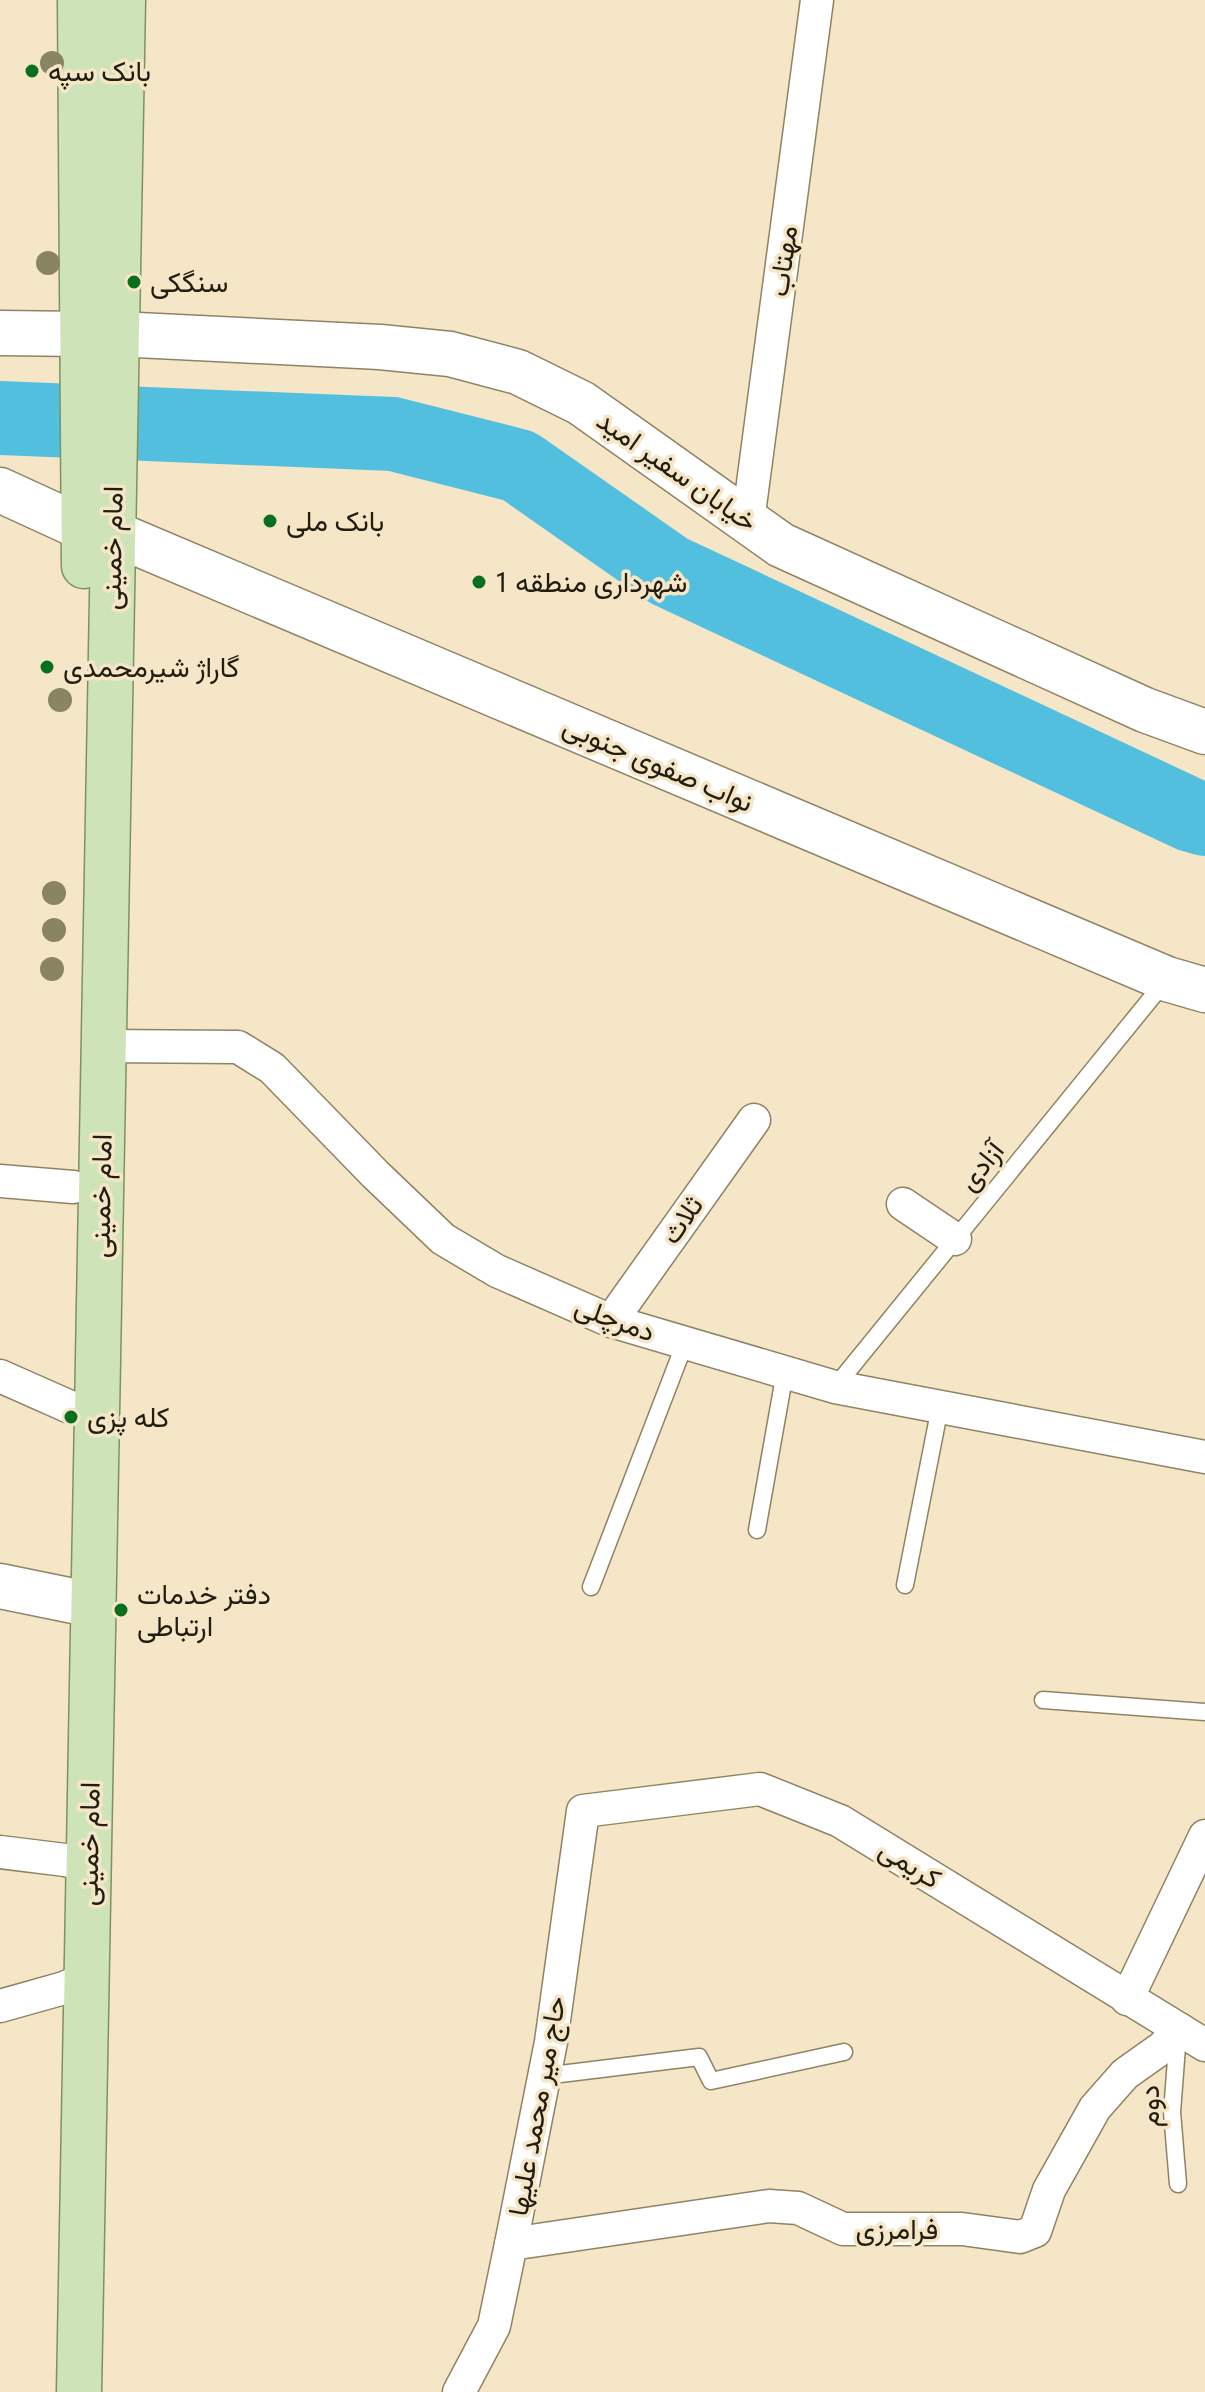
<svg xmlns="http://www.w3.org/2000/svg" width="1205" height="2392" font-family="'Roboto Condensed',Vazirmatn,sans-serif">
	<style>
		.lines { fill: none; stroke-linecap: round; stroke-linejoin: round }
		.river { stroke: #52bfde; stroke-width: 74 }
		.lane-casing { stroke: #8f8365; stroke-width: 19 }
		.street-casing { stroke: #8f8365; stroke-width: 35 }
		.secondary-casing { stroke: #8f8365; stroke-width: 47 }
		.primary-casing { stroke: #7e9260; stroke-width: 47 }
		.lane { stroke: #fff; stroke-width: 16 }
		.street { stroke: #fff; stroke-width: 32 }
		.secondary { stroke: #fff; stroke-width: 44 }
		.primary { stroke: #cfe3b9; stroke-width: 44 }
		.tree { fill: #898461 }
		.poi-dot { fill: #086f1e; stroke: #f4e6c6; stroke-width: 3 }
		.labels { text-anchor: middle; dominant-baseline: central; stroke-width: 7; stroke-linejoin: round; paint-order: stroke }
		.poi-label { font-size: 28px; fill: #221d11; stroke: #f4e6c6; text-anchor: start }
		.street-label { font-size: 28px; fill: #221d11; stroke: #f4e6c6 }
	</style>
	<rect width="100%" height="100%" fill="#f4e6c6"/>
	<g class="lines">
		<path class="river" d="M0 418 393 434 519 466 669 571 1191 815 1205 819"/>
		<g class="lane-casing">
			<g id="lane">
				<path d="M835 1387 1166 980"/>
				<path d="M757 1530 785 1372"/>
				<path d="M905 1585 940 1407"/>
				<path d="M591 1587 685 1343"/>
				<path d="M1043 1700 1205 1712"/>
				<path d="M1178 2034 1172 2112 1178 2184"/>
				<path d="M544 2076 699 2057 711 2081 844 2052"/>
			</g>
		</g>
		<g class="street-casing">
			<g id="street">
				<path d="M748 521 817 0"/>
				<path d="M103 1046 238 1047 272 1068 375 1174 443 1239 497 1271 611 1321 835 1387 1205 1457"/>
				<path d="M0 1181 73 1187"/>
				<path d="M903 1204 955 1239"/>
				<path d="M611 1321 754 1120"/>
				<path d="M0 1376 70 1407 96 1414"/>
				<path d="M0 1852 65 1860 89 1865"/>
				<path d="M1127 1999 1205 1836"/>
				<path d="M0 2006 64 1988 87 1978"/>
				<path d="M511 2244 769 2206 798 2208 843 2229H962L1020 2237 1035 2231 1049 2190 1095 2108 1125 2074 1163 2047 1179 2029"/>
				<path d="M459 2392 494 2326 511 2244 551 2042 583 1811 760 1789 840 1821 1205 2045"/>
			</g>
		</g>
		<g class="secondary-casing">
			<g id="secondary">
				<path d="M0 333 83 334"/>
				<path d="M117 334 380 347 450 354 518 372 581 403 781 545 1145 710 1205 732"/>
				<path d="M0 490 85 529"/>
				<path d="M113 533 1167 979 1205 990"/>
				<path d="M0 1586 93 1605"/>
			</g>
		</g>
		<g class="primary-casing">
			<g id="primary">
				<path d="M80 0 84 566"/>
				<path d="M79 2392 123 0"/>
			</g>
		</g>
		<use href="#lane" class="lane"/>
		<use href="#street" class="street"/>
		<use href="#secondary" class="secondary"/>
		<use href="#primary" class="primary"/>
	</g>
	<g class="tree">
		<circle cx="52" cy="63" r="12"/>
		<circle cx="48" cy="263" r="12"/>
		<circle cx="60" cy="700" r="12"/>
		<circle cx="54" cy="893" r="12"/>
		<circle cx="54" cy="930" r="12"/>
		<circle cx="52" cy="969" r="12"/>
	</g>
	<g class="poi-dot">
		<circle cx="32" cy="71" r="8"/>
		<circle cx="134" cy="282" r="8"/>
		<circle cx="270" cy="521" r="8"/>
		<circle cx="479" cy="582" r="8"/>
		<circle cx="47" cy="667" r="8"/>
		<circle cx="71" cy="1417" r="8"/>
		<circle cx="121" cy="1610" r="8"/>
	</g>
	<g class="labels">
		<g class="poi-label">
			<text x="48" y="71">بانک سپه</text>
			<text x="150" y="282">سنگکی</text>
			<text x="286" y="521">بانک ملی</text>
			<text x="495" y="582">شهرداری منطقه 1</text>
			<text x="63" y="667">گاراژ شیرمحمدی</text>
			<text x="87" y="1417">کله پزی</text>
			<text x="137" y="1594">دفتر خدمات<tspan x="137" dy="32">ارتباطی</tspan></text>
		</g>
		<g class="street-label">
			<text transform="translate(783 261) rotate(-82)">مهتاب</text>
			<text transform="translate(677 471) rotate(35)">خیابان سفیر امید</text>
			<text transform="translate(112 548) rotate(-89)">امام خمینی</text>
			<text transform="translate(658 764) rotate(23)">نواب صفوی جنوبی</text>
			<text transform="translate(981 1166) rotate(-51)">آزادی</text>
			<text transform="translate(101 1196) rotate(-89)">امام خمینی</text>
			<text transform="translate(682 1220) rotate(-55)">ثلاث</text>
			<text transform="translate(615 1319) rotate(20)">دمرچلی</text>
			<text transform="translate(89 1844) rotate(-89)">امام خمینی</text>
			<text transform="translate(910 1864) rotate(32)">کریمی</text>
			<text transform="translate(537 2106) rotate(-80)">حاج میر محمد علیها</text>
			<text transform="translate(1149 2106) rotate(-90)">دوم</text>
			<text x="897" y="2229">فرامرزی</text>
		</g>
	</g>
</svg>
